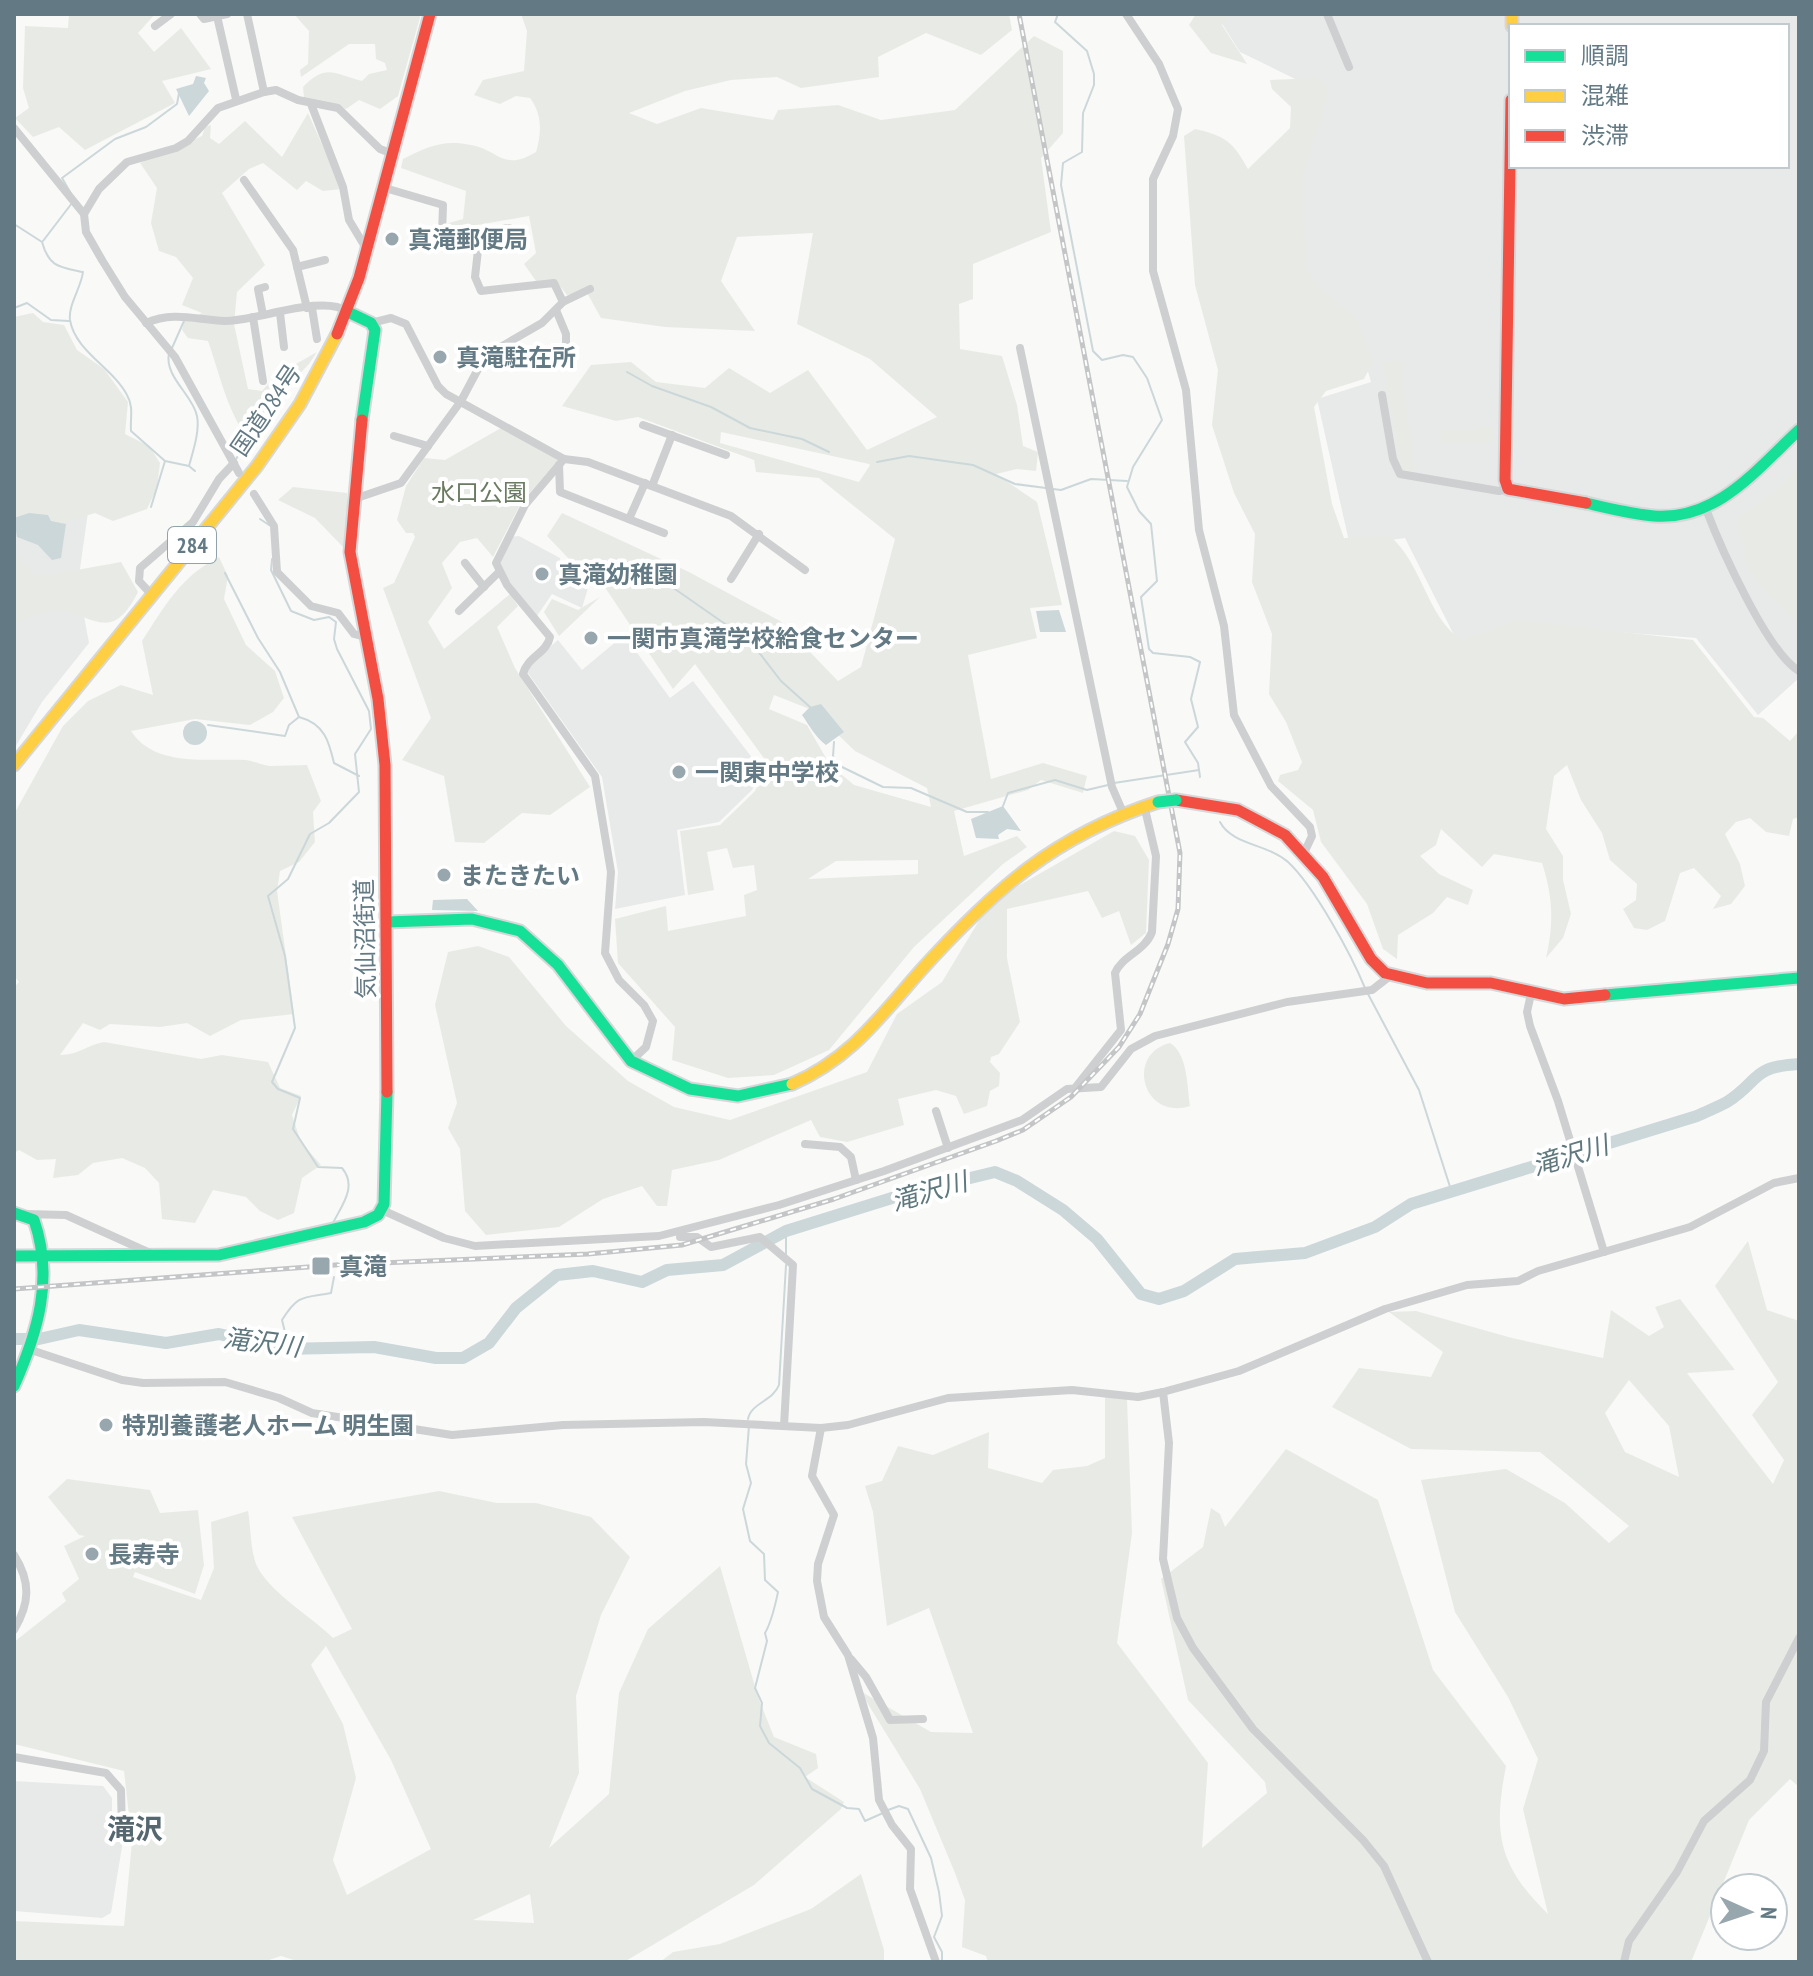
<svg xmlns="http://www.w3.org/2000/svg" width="1813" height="1976" font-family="'PT Sans Narrow','Noto Sans JP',sans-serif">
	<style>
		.built { fill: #e8eae9; fill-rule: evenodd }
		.green { fill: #e8ebe5; fill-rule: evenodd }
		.water { fill: #ccd7d9 }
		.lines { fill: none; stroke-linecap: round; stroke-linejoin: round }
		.stream { stroke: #ccd7d9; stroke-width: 2 }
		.river { stroke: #ccd7d9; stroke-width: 12 }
		.fast-casing { stroke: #d6d7d8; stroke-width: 15 }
		.slow-casing { stroke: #d6d7d8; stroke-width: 15 }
		.jam-casing { stroke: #d6d7d8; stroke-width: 15 }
		.street { stroke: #cecfd0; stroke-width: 8 }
		.fast { stroke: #16e098; stroke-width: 11 }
		.slow { stroke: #ffcf43; stroke-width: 11 }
		.jam { stroke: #f24e42; stroke-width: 11 }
		.rail-casing { stroke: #c3c5c6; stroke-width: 5 }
		.rail { stroke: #fff; stroke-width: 2; stroke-dasharray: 6; stroke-linecap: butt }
		.fast-bridge-casing { stroke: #d6d7d8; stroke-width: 15; stroke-linecap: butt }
		.fast-bridge { stroke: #16e098; stroke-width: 11 }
		.poi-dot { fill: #98a6ad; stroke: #fff; stroke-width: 3 }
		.labels { text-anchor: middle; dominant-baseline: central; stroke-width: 8; stroke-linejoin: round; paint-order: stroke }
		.shield { fill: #fff; stroke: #92a2a9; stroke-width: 2 }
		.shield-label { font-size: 22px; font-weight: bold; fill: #637a84 }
		.poi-label { font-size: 24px; font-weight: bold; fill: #637a84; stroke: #fff; text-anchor: start }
		.street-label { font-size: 24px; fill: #637a84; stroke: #fff }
		.park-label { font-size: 24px; fill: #6a7b62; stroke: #fff }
		.water-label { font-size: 26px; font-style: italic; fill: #5e787e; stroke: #fff }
		.quarter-label { font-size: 28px; font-weight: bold; fill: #55676f; stroke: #fff }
	</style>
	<rect width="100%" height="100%" fill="#f9f9f8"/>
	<g class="built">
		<path d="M1216 14H1799V678L1758 715 1696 638 1509 624 1459 645 1405 538 1350 546 1317 399 1371 382 1354 323 1288 275 1295 189 1322 92 1240 52ZM1511 26H1787V166H1511Z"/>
		<path d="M90 498 78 583 89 643 42 702 14 749V502Z"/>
		<path d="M519 536 560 558 561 567 591 578 582 608 552 594 537 616 500 570 498 561 510 537Z"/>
		<path d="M624 635 670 698 693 681 760 768 752 790 719 822 677 830 685 895 615 909 618 872 602 777 528 673 529 665 558 640 582 670Z"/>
		<path d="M14 1781 103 1786 112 1798V1832L124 1835 111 1913 102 1918 14 1911Z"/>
	</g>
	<g class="green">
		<path d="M69 14H155L138 33 154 52 181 28 211 69 162 81 175 103 85 150 59 127 33 137 15 118 29 108 23 88 25 26 68 28Z"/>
		<path d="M294 14H421L398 96 380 109 359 100 346 109 304 98 303 87C326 63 334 74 362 81L369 74 387 70 385 63 376 59 375 44H349L301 77 300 70 308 64 309 31Z"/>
		<path d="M521 14H1009L1012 30 981 55 926 33 878 57 879 77 801 88 777 77 731 80 685 91 629 113 657 124 701 108 773 120 778 110 838 105 881 120 955 110 1034 36 1063 51V133L1041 158 1051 232 973 264V299L959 304 960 349 1002 356 1017 405 1023 446 1038 452 1036 471 1017 469 996 474 1037 502 1062 605 1030 608 1037 638 968 655 991 779 1043 763 1087 776 1083 793 1041 780 1028 790 954 811 964 856 1017 836 1027 847 1003 864 914 947 829 1050 774 1075 728 1078 672 1060 675 1027 618 963 615 919 666 906 668 931 746 916 744 895 757 890 754 865 733 868 727 848 707 852 714 890 688 895 680 831 720 825 755 791 769 765 695 664 673 689 602 583 571 561 547 536 562 513 689 572 780 621 838 681 861 667 895 539 819 478 756 472 754 460 638 417 616 421 562 406 591 365 631 362 656 382 705 388 729 368 770 393 808 370 867 450 937 417 870 359 797 324 813 233 737 237 721 281 755 331 665 327 601 318 586 291 567 295 556 281H536L524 264 536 253 529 216 438 232 445 224 463 219 466 191 401 168 403 159C426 147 444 139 471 145 499 150 503 172 536 152 542 132 542 114 530 98L516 96 500 104 474 95 483 80 524 71 527 31ZM721 432 869 464 870 465 859 482 720 443ZM774 695 812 710 855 751 927 788 931 807 854 785 830 765 807 725 769 709ZM918 860V874L808 879 836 861Z"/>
		<path d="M1196 14H1230L1222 25 1247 64 1211 53 1189 25Z"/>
		<path d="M1315 78 1329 89 1303 177 1305 265 1318 287 1357 319 1373 362 1364 379 1326 391 1314 407 1332 504 1344 538 1390 536C1423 565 1426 615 1461 640L1518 620 1693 640 1754 717 1763 718 1790 741 1797 733 1799 716V817L1793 819 1789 836 1766 832 1750 818 1736 822 1725 834 1740 864 1745 886 1731 904 1713 909 1721 896 1694 868 1680 873 1665 921 1647 930 1634 928 1623 909 1636 900 1637 884 1610 860 1602 833 1581 800 1567 765 1554 776 1546 829 1563 856V880L1571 914 1563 938 1546 958C1554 923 1553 897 1542 863L1494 854 1482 867 1441 829 1436 845 1420 856 1439 874 1473 890 1468 905 1447 897 1433 913 1398 935 1397 959 1383 949 1367 904 1321 842 1313 810 1278 781 1280 775 1298 770 1302 762 1286 722 1269 694 1272 634 1252 582 1255 534 1234 493 1212 425 1218 370 1195 285 1184 136 1195 129C1226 136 1233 142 1248 169L1290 128 1291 107 1272 89 1270 80Z"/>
		<path d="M308 113 342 189 323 191 306 181 297 190 263 163 249 169 222 193 265 265 237 292 234 324 248 389 262 391 275 376 317 352 309 364 269 406 247 438C226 407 220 375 208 341L188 338 182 330 184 322 202 313 182 305 193 278 176 257 159 251 151 223 157 188 140 163 202 136 205 127 211 125 210 138 219 144 245 121 282 157Z"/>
		<path d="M33 313 43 322 64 325 77 350 104 369 128 402 125 434 149 446 160 463 157 488 147 509 113 521 95 513 59 524 14 517V317Z"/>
		<path d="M1404 361V395L1416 472 1401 470 1383 362Z"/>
		<path d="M1479 426H1494V442H1439L1440 429H1478Z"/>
		<path d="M501 428 558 460 521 503 493 557 477 538 460 542 442 563 452 588 428 622 444 649 510 594 518 606 497 627 515 668 590 787 550 815 522 813 484 843 455 842 444 776 402 760 431 718 383 588 394 583 415 537 413 533H406L397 520 406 486 424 458 445 460Z"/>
		<path d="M1799 467V628C1790 610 1773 601 1761 586 1744 567 1740 541 1740 516L1778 489Z"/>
		<path d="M293 487 347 493V551L315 518 278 500Z"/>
		<path d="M14 554 33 574 49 575 121 562 138 592C111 646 92 613 57 610 45 609 26 619 14 623Z"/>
		<path d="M219 557 228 576 224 599 246 645 275 671 284 698 273 712 250 725 195 719 131 731C155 768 208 758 246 760 254 761 261 765 270 766 282 766 295 765 307 765L321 801 313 812 315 842 299 862 280 871 277 891 294 1014 241 1020 210 1036 187 1023 160 1027 110 1024 100 1030 83 1023 60 1055C78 1055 87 1045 104 1042L201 1059 222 1055 268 1062 280 1088 301 1096 292 1115 301 1142 321 1165 302 1178 294 1213 278 1220 260 1211 246 1197 213 1190 195 1223 162 1219 159 1183 145 1168 122 1158 93 1163 78 1175 53 1178 56 1159 37 1160 19 1150 14 1153V987L19 982 14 976V814L63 726 88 701 121 685 153 695 142 641C164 607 181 576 219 557Z"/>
		<path d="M600 597 559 636 544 612 552 599 578 610Z"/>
		<path d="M1114 831 1135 836 1149 860 1146 933 1131 945 1119 911 1102 918 1088 891 1007 909V958L1020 1022 999 1054 991 1057 990 1062 1000 1073 999 1086 990 1091 987 1106 964 1114 956 1096 936 1090 898 1099 904 1125 847 1142 820 1137 811 1120 719 1160 672 1170 667 1206H657L642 1186 603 1199 559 1227 486 1235 465 1211 460 1149 448 1128 457 1103 435 1005 448 952 478 946 509 957 566 1026 628 1081 674 1107 730 1120 867 1072 897 1014 942 982 980 919 1013 889Z"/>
		<path d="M1170 1043C1188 1054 1187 1086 1190 1106 1143 1121 1125 1054 1170 1043Z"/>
		<path d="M1748 1241 1767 1310 1799 1321V1787L1790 1779 1749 1820 1691 1962H988L986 1956 962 1947 965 1900 955 1873 920 1789 860 1691 931 1732 973 1733 929 1608 887 1626 873 1512 865 1486 882 1481 898 1446 933 1455 989 1432 988 1468 1042 1483 1053 1470 1087 1466 1105 1458V1397L1127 1399 1132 1533 1117 1643 1208 1763 1202 1848 1267 1793 1265 1782 1188 1700 1161 1579 1203 1547 1211 1508 1220 1514 1225 1527 1286 1449 1378 1500 1433 1670 1506 1766C1493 1833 1498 1865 1548 1914L1523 1809 1538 1759 1508 1697 1455 1612 1421 1480 1506 1469 1565 1503 1609 1543 1629 1526 1540 1452 1411 1449 1332 1407 1359 1368 1431 1377 1443 1352 1389 1312 1416 1311 1512 1338 1603 1358 1611 1310 1649 1336 1664 1327 1655 1307 1680 1299 1735 1370 1687 1373 1773 1484 1784 1460 1752 1415 1778 1382 1715 1286ZM1629 1380 1669 1426 1679 1477 1625 1452 1605 1413Z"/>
		<path d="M67 1479 150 1490 160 1513 198 1510 204 1565 195 1594 135 1572 133 1577 201 1600 214 1568 211 1522 248 1511C251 1527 250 1553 258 1568 272 1594 312 1617 333 1638L352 1629 292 1517 439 1491 497 1503H536L591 1517 630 1557 601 1615 576 1696 579 1773 549 1848 609 1794 619 1693 648 1629 720 1566 758 1697 774 1737 816 1754 818 1768 805 1777 844 1802 841 1809 754 1885 624 1962H300L281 1956 263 1962H14V1921L124 1926 132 1842 124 1771 14 1744V1642L66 1601 62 1593 79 1579 64 1546 85 1536 79 1535 48 1497ZM326 1646 391 1760 431 1849 347 1895 333 1860 356 1778 343 1724 311 1665ZM530 1894 534 1923 473 1920Z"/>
		<path d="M861 1874 884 1950V1962H660L673 1952 720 1944 811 1909Z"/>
	</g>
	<g class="water">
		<path d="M196 76 206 78 204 83 209 91 189 116 176 89 193 84Z"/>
		<path d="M29 513 48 515 51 521 66 524 61 558 52 560 38 545 17 537 14 518Z"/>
		<path d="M1059 610 1066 632H1040L1036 611Z"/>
		<path d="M821 704 844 732 826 745C816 738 809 725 802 715L810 707Z"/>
		<circle cx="195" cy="733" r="12"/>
		<path d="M1003 806 1021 831 1007 829 998 835 999 839 976 838 971 819Z"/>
		<path d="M467 899 478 911 432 910 433 900Z"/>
	</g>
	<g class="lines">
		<g class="stream">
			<path d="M1058 14 1055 22 1087 51 1094 74V85L1083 113 1082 152 1063 163 1061 185 1093 351 1102 360 1123 355 1133 357 1147 378 1162 420 1133 467 1127 487 1139 511 1151 524 1157 581 1141 597 1149 649 1153 653 1190 657 1200 662 1191 699 1198 727 1185 742 1198 763 1200 777"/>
			<path d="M73 197 62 178 115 139 146 127 177 104 179 93"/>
			<path d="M14 224 42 242C49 267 59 267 83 272 81 288 68 305 70 320 75 351 113 368 127 395 134 407 130 418 131 431L165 461"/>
			<path d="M43 241 72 203"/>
			<path d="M14 308 27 303 51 320 69 321"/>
			<path d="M172 348 184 321"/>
			<path d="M169 353C164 377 193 395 197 416 200 431 193 451 189 466"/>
			<path d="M627 372 652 386 711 407 750 428 802 439 829 452"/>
			<path d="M236 459 250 437"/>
			<path d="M877 462 909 456 973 465 1015 484 1046 488"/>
			<path d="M1053 489 1061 490 1091 479 1127 481"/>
			<path d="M151 507 165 461 189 466 195 471"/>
			<path d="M260 519 269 525"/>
			<path d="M272 559 271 570 291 611 314 620 329 617 336 622 334 639 337 649 369 711 371 729 355 754 359 792 329 823 310 834 288 879 268 896 285 956 295 1028 272 1082 278 1089 300 1098 293 1129 318 1167 342 1168C358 1187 341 1206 332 1225"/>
			<path d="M619 561 639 564 751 642 781 681 810 707"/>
			<path d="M225 573 258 638 280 672 299 717"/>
			<path d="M208 725 285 736 289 725 299 717C325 724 329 742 334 763L359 776"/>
			<path d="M834 742 833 756 840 766 883 787 911 788 967 812H988"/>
			<path d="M1114 783 1199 770"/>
			<path d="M1003 806 1008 793 1055 780 1087 790 1108 785"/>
			<path d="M1220 822C1232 845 1268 844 1288 862 1314 886 1351 954 1365 988"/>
			<path d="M1368 994 1419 1090 1452 1193"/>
			<path d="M786 1254V1231"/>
			<path d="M295 1349 288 1344 282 1320C298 1294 303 1298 331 1293L334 1277"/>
			<path d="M748 1419C751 1403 773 1401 779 1385L786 1265"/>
			<path d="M749 1426 746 1464 751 1483 743 1509 750 1541 764 1554 765 1580 778 1592C775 1606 772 1621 765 1633L767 1641 755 1688 762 1703 760 1726 769 1743 800 1768 812 1789 847 1808 859 1809 865 1821 883 1813"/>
			<path d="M888 1810 899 1806 908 1809 931 1858 939 1892 942 1916 934 1937 942 1952V1962"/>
		</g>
		<path class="river" d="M14 1339H39L79 1330 166 1343 219 1334 283 1349 374 1347 436 1358H463L489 1343 516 1308 557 1275 593 1271 642 1282 667 1270 723 1265 786 1231 908 1193 995 1172 1017 1181 1063 1210 1097 1239 1141 1294 1159 1299 1184 1291 1235 1259 1305 1253 1375 1227 1411 1204 1697 1116C1707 1111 1718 1107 1727 1102 1761 1080 1750 1067 1799 1064"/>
		<g class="fast-casing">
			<g id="fast">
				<path d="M348 312 371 323 375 330 362 420"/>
				<path d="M1586 503C1608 508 1632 514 1654 516 1717 521 1757 469 1799 430"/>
				<path d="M387 922 472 919 520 931 558 965 631 1061 690 1089 738 1096 792 1084"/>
				<path d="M1605 995 1799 978"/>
				<path d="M14 1213 34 1220C54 1278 38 1332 14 1386"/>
				<path d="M14 1256 219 1255 364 1222 378 1215 384 1204 387 1092"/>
			</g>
		</g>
		<g class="slow-casing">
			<g id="slow">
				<path d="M1512 14V26"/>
				<path d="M14 765 257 466 300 404 337 334"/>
				<path d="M792 1084C852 1058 881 1015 923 968 995 889 1054 836 1158 802"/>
			</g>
		</g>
		<g class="jam-casing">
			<g id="jam">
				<path d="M1511 100 1505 480 1508 489 1586 503"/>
				<path d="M337 334 359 278 430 14"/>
				<path d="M362 420 350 552 378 699 385 765 387 1092"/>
				<path d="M1176 800 1238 810 1285 835 1323 877 1371 959 1385 973 1427 983H1491L1564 999 1605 995"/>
			</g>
		</g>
		<g class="street">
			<path d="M200 14 204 19 227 14"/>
			<path d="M247 14 264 92"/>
			<path d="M1126 14 1159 64 1178 109 1173 136 1153 179V271L1186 390 1199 530 1224 626 1234 715 1271 786 1310 827 1312 836 1304 853"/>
			<path d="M1327 14 1349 67"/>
			<path d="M217 16 236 99"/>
			<path d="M155 26 171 14"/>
			<path d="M311 104 343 187 349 220 367 250"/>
			<path d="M14 128 84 214"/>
			<path d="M244 180 293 250 307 308"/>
			<path d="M385 188 443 205 442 235 464 236 480 232 475 277 481 291 554 283 563 302"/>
			<path d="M480 232 509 228"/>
			<path d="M297 267 325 260"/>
			<path d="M312 308 317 339"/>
			<path d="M556 310 566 334V363"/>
			<path d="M280 313 284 347"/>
			<path d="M263 315 258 289 265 287"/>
			<path d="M253 317 263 381"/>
			<path d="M146 323C174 311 196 320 225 321 258 321 321 294 347 311"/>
			<path d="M371 323 391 318 406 324 438 386 446 394 564 459 525 505 496 563 507 585 550 637C547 653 527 657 523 674L595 776 611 872 605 953 619 980 644 1005 653 1021 646 1047 631 1061"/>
			<path d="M1020 348 1112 787 1122 810"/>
			<path d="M1382 395 1393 459 1400 474 1499 491 1508 489"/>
			<path d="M643 425 726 455"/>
			<path d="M394 436 428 446"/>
			<path d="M564 459 588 462 731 516 805 570"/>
			<path d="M559 465 560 492 664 533"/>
			<path d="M239 473 175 357 125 297 102 260 86 232 84 214 99 189 127 162 176 148 188 141 218 108 264 92 276 90 298 100 338 108 380 149 393 154"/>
			<path d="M652 486 672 435"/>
			<path d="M254 494 274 526 277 572 311 606 338 613 354 634 365 637"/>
			<path d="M354 499 401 483 461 401 485 356 542 323 563 302 590 289"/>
			<path d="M1706 509C1720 546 1767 652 1799 671"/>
			<path d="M629 519 645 483"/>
			<path d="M465 563 484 587"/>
			<path d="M731 579 759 534"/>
			<path d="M151 594 139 581 140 568 193 522 219 479 234 463"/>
			<path d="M459 611 499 572"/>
			<path d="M1531 994 1527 1012 1530 1026 1558 1101 1604 1252"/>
			<path d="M1075 1088 1121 1030 1115 973C1122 956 1145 951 1152 932L1156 856 1144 805"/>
			<path d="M936 1111 948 1148"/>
			<path d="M805 1144 840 1147 851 1157 856 1180"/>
			<path d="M382 1210 444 1238 475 1246 659 1236 779 1205 884 1171 1022 1120 1067 1089 1101 1087 1131 1049 1155 1036 1287 1002 1372 990 1390 976"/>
			<path d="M25 1214 66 1215 150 1253"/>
			<path d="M680 1237H697L711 1247 760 1237 793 1265 784 1426"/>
			<path d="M31 1350 122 1380 143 1383 225 1382 279 1398 312 1413 452 1435 563 1425 704 1422 821 1428 848 1425 948 1398 1072 1390 1138 1397 1163 1392 1239 1371 1385 1309 1467 1285 1518 1281 1538 1271 1690 1227 1774 1183 1799 1178"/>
			<path d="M1163 1392 1169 1443 1163 1559 1177 1618 1193 1648 1253 1729 1363 1840 1384 1866 1428 1962"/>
			<path d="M821 1428 812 1476 834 1515 818 1564 817 1581 824 1617 848 1655 873 1738 879 1800 892 1825 911 1849 910 1889 936 1962"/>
			<path d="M14 1555C31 1582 30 1603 14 1630"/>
			<path d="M851 1659 866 1677 890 1720 923 1719"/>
			<path d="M14 1757 106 1773 121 1790 122 1834"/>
			<path d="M1624 1962 1629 1941 1677 1872 1704 1821 1750 1780 1764 1751 1766 1702 1799 1638"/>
		</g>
		<use href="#fast" class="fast"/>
		<use href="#slow" class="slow"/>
		<use href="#jam" class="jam"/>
		<g class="rail-casing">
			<path id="rail" d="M14 1289 335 1265 588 1254 682 1245 834 1199 996 1141 1023 1130 1071 1097 1119 1047 1140 1014 1168 944 1178 909 1180 853 1019 14"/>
		</g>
		<use href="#rail" class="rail"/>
		<g class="fast-bridge-casing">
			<path id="fast-bridge" d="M1158 802 1176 800"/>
		</g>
		<use href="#fast-bridge" class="fast-bridge"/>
	</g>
	<g class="poi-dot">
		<circle cx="392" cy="239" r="8"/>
		<circle cx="440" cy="357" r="8"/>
		<circle cx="542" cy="574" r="8"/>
		<circle cx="591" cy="638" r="8"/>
		<circle cx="679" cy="772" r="8"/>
		<circle cx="444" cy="875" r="8"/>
		<rect x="311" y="1256" width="20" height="20" rx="4"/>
		<circle cx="106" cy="1425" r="8"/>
		<circle cx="92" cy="1554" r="8"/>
	</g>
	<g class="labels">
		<rect class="shield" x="168" y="527" width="48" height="36" rx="6"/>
		<g class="shield-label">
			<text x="192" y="545">284</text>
		</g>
		<g class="poi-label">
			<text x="408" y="239">真滝郵便局</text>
			<text x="456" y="357">真滝駐在所</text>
			<text x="558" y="574">真滝幼稚園</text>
			<text x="607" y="638">一関市真滝学校給食センター</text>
			<text x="695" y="772">一関東中学校</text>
			<text x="460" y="875">またきたい</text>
			<text x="339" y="1266">真滝</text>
			<text x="122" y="1425">特別養護老人ホーム 明生園</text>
			<text x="108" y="1554">長寿寺</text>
		</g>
		<g class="street-label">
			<text transform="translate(266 410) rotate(-56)">国道284号</text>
			<text transform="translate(365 939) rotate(-91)">気仙沼街道</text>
		</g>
		<g class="park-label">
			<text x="479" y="492">水口公園</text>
		</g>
		<g class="water-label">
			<text transform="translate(1570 1155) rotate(-17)">滝沢川</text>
			<text transform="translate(929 1191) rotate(-16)">滝沢川</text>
			<text transform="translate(262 1342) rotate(7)">滝沢川</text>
		</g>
		<g class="quarter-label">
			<text x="135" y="1828">滝沢</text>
		</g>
	</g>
	<rect width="1813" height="1976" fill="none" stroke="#637a84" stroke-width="32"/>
	<rect x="1509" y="24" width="280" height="144" fill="#ffffff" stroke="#c1cace" stroke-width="2"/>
	<rect x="1525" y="50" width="40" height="12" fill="#16e098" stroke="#c1cace" stroke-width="2"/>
	<text x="1581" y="64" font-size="24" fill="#637a84">順調</text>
	<rect x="1525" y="90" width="40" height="12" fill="#ffcf43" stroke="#c1cace" stroke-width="2"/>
	<text x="1581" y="104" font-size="24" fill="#637a84">混雑</text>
	<rect x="1525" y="130" width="40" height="12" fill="#f24e42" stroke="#c1cace" stroke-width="2"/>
	<text x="1581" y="144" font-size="24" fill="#637a84">渋滞</text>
	<g transform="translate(1749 1912) rotate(93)"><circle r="38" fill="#ffffff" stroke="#c1cace" stroke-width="2"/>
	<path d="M0-6L14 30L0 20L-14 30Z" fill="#98a6ad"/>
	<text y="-12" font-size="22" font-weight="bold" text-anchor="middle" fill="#637a84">N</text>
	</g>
</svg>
